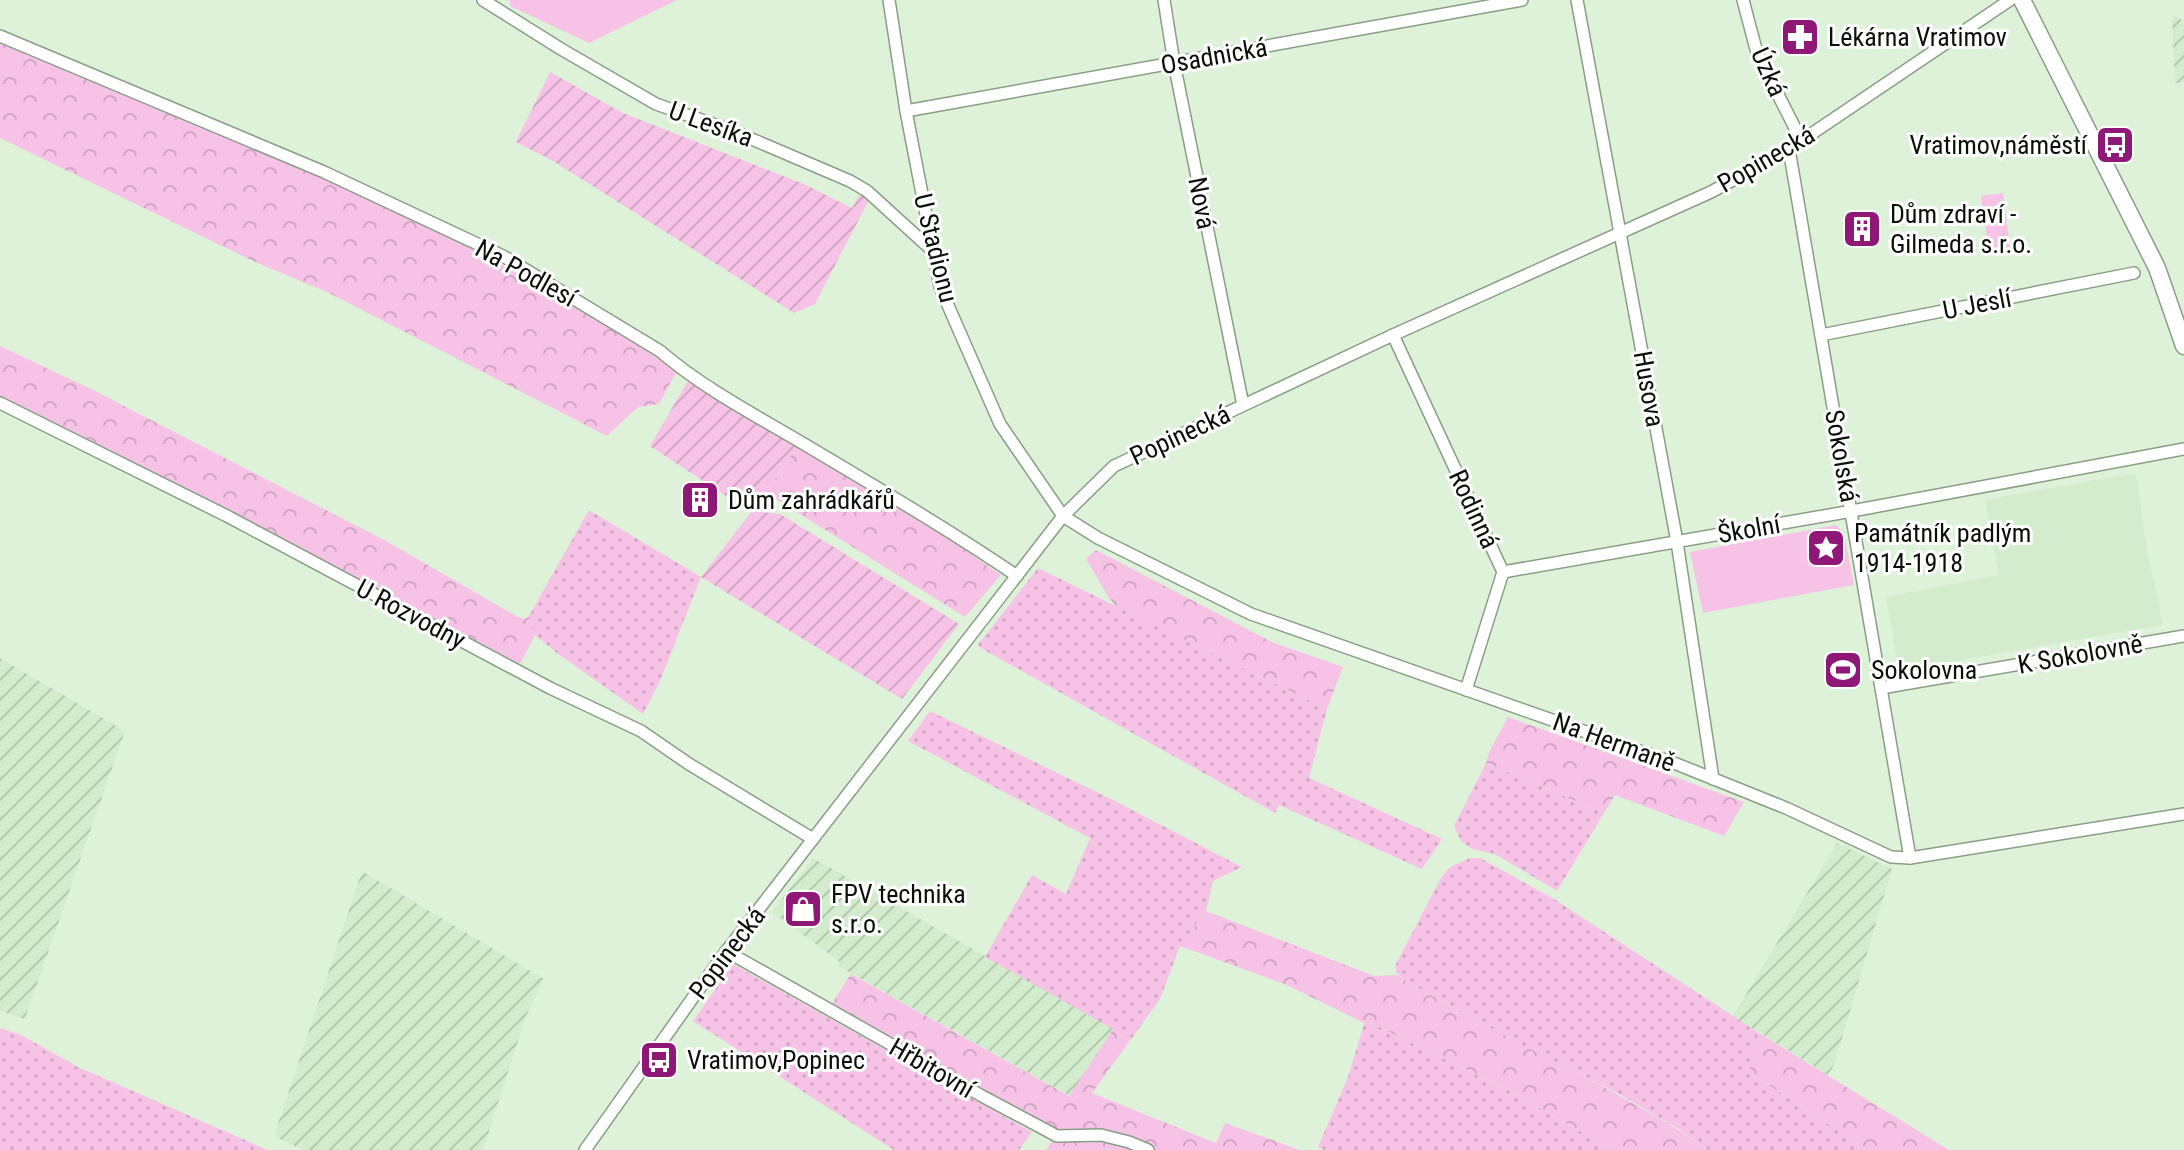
<svg xmlns="http://www.w3.org/2000/svg" width="2184" height="1150" font-family="'Roboto Condensed',sans-serif">
	<style>
		.built { fill: #d2eccd }
		.industrial { fill: url(#industrial-furrows) }
		.grass { fill: url(#grass-dots) }
		.forest { fill: url(#forest-crowns) }
		.park { fill: #f6c3e6 }
		.garden { fill: url(#garden-furrows) }
		.lines { fill: none; stroke-linecap: round; stroke-linejoin: round }
		.street-casing { stroke: #8a9e87; stroke-width: 14 }
		.secondary-casing { stroke: #8a9e87; stroke-width: 19 }
		.street { stroke: #fff; stroke-width: 11 }
		.secondary { stroke: #fff; stroke-width: 16 }
		.labels { text-anchor: middle; dominant-baseline: central; stroke-width: 6; stroke-linejoin: round; paint-order: stroke }
		.poi-label { font-size: 26px; fill: #091008; stroke: #fff; text-anchor: start }
		.street-label { font-size: 26px; fill: #091008; stroke: #fff }
	</style>
	<defs>
		<pattern id="industrial-furrows" width="10" height="10" patternUnits="userSpaceOnUse" patternTransform="scale(2)"><rect width="10" height="10" fill="#d2eccd"/><path d="M-1 1l2-2M0 10L10 0M9 11l2-2" fill="none" stroke="#b3c9af"/></pattern>
		<pattern id="grass-dots" width="8" height="8" patternUnits="userSpaceOnUse" patternTransform="scale(2)"><rect width="8" height="8" fill="#f6c3e6"/><path d="M2 2h.1M6 6h.1" fill="none" stroke="#d2a6c4" stroke-width="1.8" stroke-linecap="round"/></pattern>
		<pattern id="forest-crowns" width="20" height="18" patternUnits="userSpaceOnUse" patternTransform="scale(2)"><rect width="20" height="18" fill="#f6c3e6"/><path d="M2 6a3 3 0 1 1 6 0M12 15a3 3 0 1 1 6 0" fill="none" stroke="#d2a6c4"/></pattern>
		<pattern id="garden-furrows" width="10" height="10" patternUnits="userSpaceOnUse" patternTransform="scale(2)"><rect width="10" height="10" fill="#f6c3e6"/><path d="M-1 1l2-2M0 10L10 0M9 11l2-2" fill="none" stroke="#d2a6c4"/></pattern>
	</defs>
	<rect width="100%" height="100%" fill="#def2da"/>
	<path class="built" d="M2136 473 2147 549 2163 625 1908 669 1898 664 1886 597 1999 575 1985 500Z"/>
	<g class="industrial">
		<path d="M2174 16 2184 21V82L2175 83 2172 17Z"/>
		<path d="M0 658 125 731 25 1019 0 1011Z"/>
		<path d="M1837 843 1892 869 1834 1065 1828 1075 1733 1016Z"/>
		<path d="M813 858 1113 1029 1070 1096 838 966 840 962 772 912Z"/>
		<path d="M362 871 544 979 526 1016 483 1150H303L274 1136Z"/>
	</g>
	<g class="grass">
		<path d="M589 510 701 577 660 681 643 714 557 653 535 635 529 616Z"/>
		<path d="M1038 568 1327 709 1309 778 1442 839 1422 869 1279 805 1275 813 977 646Z"/>
		<path d="M930 711 1113 800 1242 867 1213 881 1206 911 1180 946 1160 999 1129 1042 1113 1029 985 957 1032 875 1066 894 1090 838 908 741Z"/>
		<path d="M1486 763 1604 813 1557 891 1495 854 1472 849 1461 841 1454 826Z"/>
		<path d="M1470 858H1480L1554 899 1759 1033 1750 1059V1073L1868 1150H1708L1677 1128 1623 1096 1531 1050 1407 982 1396 972V964L1442 876 1450 867Z"/>
		<path d="M733 964 1032 1132 1019 1150H894L693 1021Z"/>
		<path d="M1371 1023 1510 1091 1613 1150H1324L1318 1147 1348 1077 1364 1024Z"/>
		<path d="M0 1028 21 1035 78 1067 268 1150H0Z"/>
	</g>
	<g class="forest">
		<path d="M0 40C163 112 332 175 490 259 547 289 603 324 659 357L677 371 659 404 638 407 607 436 327 292 253 261 0 138Z"/>
		<path d="M0 346 93 390 386 541 518 617 525 619 529 616 535 635 520 664 230 511 0 397Z"/>
		<path d="M798 445 948 538 1001 575 965 617 766 493Z"/>
		<path d="M1096 550 1272 642 1343 667 1327 709 1117 607 1109 598 1086 559Z"/>
		<path d="M1508 717 1744 802 1724 836 1615 795 1604 813 1486 763 1490 750Z"/>
		<path d="M1206 911 1374 976 1398 975 1407 982C1449 1005 1490 1028 1532 1050 1592 1081 1652 1110 1708 1150H1613L1510 1091 1371 1023 1366 1024 1287 985 1180 946Z"/>
		<path d="M851 974 1069 1096 1113 1029 1129 1042 1092 1093 1216 1143 1225 1123 1300 1150H1046L1053 1140 829 1008Z"/>
		<path d="M1759 1033 1949 1150H1868L1750 1073V1059Z"/>
	</g>
	<g class="park">
		<path d="M510 0H677L589 43 510 6Z"/>
		<path d="M2003 193 2010 248 1989 251 1981 196Z"/>
		<path d="M1836 525 1844 533 1854 585 1703 613 1690 552Z"/>
	</g>
	<g class="garden">
		<path d="M550 72 623 113 806 185 852 208 861 193 870 198 815 304 794 313 553 161 516 142Z"/>
		<path d="M689 379 798 445 760 502 732 500 650 446Z"/>
		<path d="M752 511 780 514 959 624 902 699 701 577Z"/>
	</g>
	<g class="lines">
		<g class="street-casing">
			<g id="street">
				<path d="M483 0 561 49 656 104 733 131 850 181 867 191 934 252"/>
				<path d="M889 0 906 111 940 287 1000 424 1063 516 1098 538 1251 614 1674 763 1786 808 1891 857 1910 858 2184 814"/>
				<path d="M1164 0 1174 63 1243 405"/>
				<path d="M1577 0 1677 542 1713 779"/>
				<path d="M1743 0 1757 53 1801 140"/>
				<path d="M0 36 324 172 503 256 660 351C703 388 755 415 804 444 876 487 948 529 1017 576"/>
				<path d="M906 111 1522 0"/>
				<path d="M1789 149 1910 858"/>
				<path d="M1393 335 1503 572 1466 690"/>
				<path d="M1821 335 2134 273"/>
				<path d="M0 403 227 516 550 688 641 731 689 764 813 839"/>
				<path d="M1503 572 1852 511 2184 449"/>
				<path d="M1881 688 2184 636"/>
				<path d="M726 951 982 1096 1057 1136 1101 1135 1129 1142 1148 1150"/>
				<path d="M585 1150 721 958 813 839 1063 516 1114 466 1393 335 1711 192 1789 149 2010 0"/>
			</g>
		</g>
		<g class="secondary-casing">
			<path id="secondary" d="M2022 0 2157 268 2184 346"/>
		</g>
		<use href="#street" class="street"/>
		<use href="#secondary" class="secondary"/>
	</g>
	<defs>
		<g id="pharmacy-square" transform="scale(2)"><rect x="-9" y="-9" width="18" height="18" rx="4" fill="#8f1877" stroke="#fff"/><path d="M-2-6h4v4h4v4h-4v4h-4v-4h-4v-4h4Z" fill="#fff"/></g>
		<g id="bus-square" transform="scale(2)"><rect x="-9" y="-9" width="18" height="18" rx="4" fill="#8f1877" stroke="#fff"/><path d="M-5-6H5V4H4V6H2V4H-2V6H-4V4H-5ZM-3.5-4V0h7V-4ZM-3.5 1.2v1.5H-2V1.2ZM2 1.2v1.5H3.5V1.2Z" fill="#fff"/></g>
		<g id="building-square" transform="scale(2)"><rect x="-9" y="-9" width="18" height="18" rx="4" fill="#8f1877" stroke="#fff"/><path d="M-4-6H4V6H1V3H-1V6H-4ZM-2.5-4.3h1.7v1.8h-1.7ZM.8-4.3h1.7v1.8H.8ZM-2.5-1h1.7V.8h-1.7ZM.8-1h1.7V.8H.8Z" fill="#fff"/></g>
		<g id="sight-square" transform="scale(2)"><rect x="-9" y="-9" width="18" height="18" rx="4" fill="#8f1877" stroke="#fff"/><path d="M0-6L1.8-2.2L6-1.7L2.9 1.2L3.7 5.4L0 3.3L-3.7 5.4L-2.9 1.2L-6-1.7L-1.8-2.2Z" fill="#fff"/></g>
		<g id="stadium-square" transform="scale(2)"><rect x="-9" y="-9" width="18" height="18" rx="4" fill="#8f1877" stroke="#fff"/><path d="M0-5a6.5 5 0 1 0 0 10a6.5 5 0 1 0 0-10ZM-3.5-1.8h7v3.6h-7Z" fill="#fff"/></g>
		<g id="shop-square" transform="scale(2)"><rect x="-9" y="-9" width="18" height="18" rx="4" fill="#8f1877" stroke="#fff"/><path d="M-5-2.5h2.3a2.7 3.5 0 0 1 5.4 0H5L5.5 6h-11ZM-1.5-2.5h3a1.5 2.3 0 0 0-3 0Z" fill="#fff"/></g>
	</defs>
	<g fill-rule="evenodd">
		<use href="#pharmacy-square" x="1800" y="37"/>
		<use href="#bus-square" x="2115" y="145"/>
		<use href="#building-square" x="1862" y="229"/>
		<use href="#building-square" x="700" y="500"/>
		<use href="#sight-square" x="1826" y="548"/>
		<use href="#stadium-square" x="1843" y="670"/>
		<use href="#shop-square" x="803" y="909"/>
		<use href="#bus-square" x="659" y="1060"/>
	</g>
	<g class="labels">
		<g class="poi-label">
			<text x="1828" y="37">Lékárna Vratimov</text>
			<text x="2087" y="145" text-anchor="end">Vratimov,náměstí</text>
			<text x="1890" y="214">Dům zdraví -<tspan x="1890" dy="30">Gilmeda s.r.o.</tspan></text>
			<text x="728" y="500">Dům zahrádkářů</text>
			<text x="1854" y="533">Památník padlým<tspan x="1854" dy="30">1914-1918</tspan></text>
			<text x="1871" y="670">Sokolovna</text>
			<text x="831" y="894">FPV technika<tspan x="831" dy="30">s.r.o.</tspan></text>
			<text x="687" y="1060">Vratimov,Popinec</text>
		</g>
		<g class="street-label">
			<text transform="translate(1214 56) rotate(-10)">Osadnická</text>
			<text transform="translate(1769 72) rotate(66)">Úzká</text>
			<text transform="translate(711 124) rotate(20)">U Lesíka</text>
			<text transform="translate(1766 159) rotate(-30)">Popinecká</text>
			<text transform="translate(1202 203) rotate(79)">Nová</text>
			<text transform="translate(936 248) rotate(76)">U Stadionu</text>
			<text transform="translate(526 273) rotate(29)">Na Podlesí</text>
			<text transform="translate(1977 304) rotate(-11)">U Jeslí</text>
			<text transform="translate(1649 389) rotate(80)">Husova</text>
			<text transform="translate(1180 435) rotate(-25)">Popinecká</text>
			<text transform="translate(1842 456) rotate(80)">Sokolská</text>
			<text transform="translate(1474 509) rotate(65)">Rodinná</text>
			<text transform="translate(1749 529) rotate(-10)">Školní</text>
			<text transform="translate(411 614) rotate(28)">U Rozvodny</text>
			<text transform="translate(2080 654) rotate(-10)">K Sokolovně</text>
			<text transform="translate(1614 742) rotate(20)">Na Hermaně</text>
			<text transform="translate(727 953) rotate(-53)">Popinecká</text>
			<text transform="translate(932 1068) rotate(30)">Hřbitovní</text>
		</g>
	</g>
</svg>
